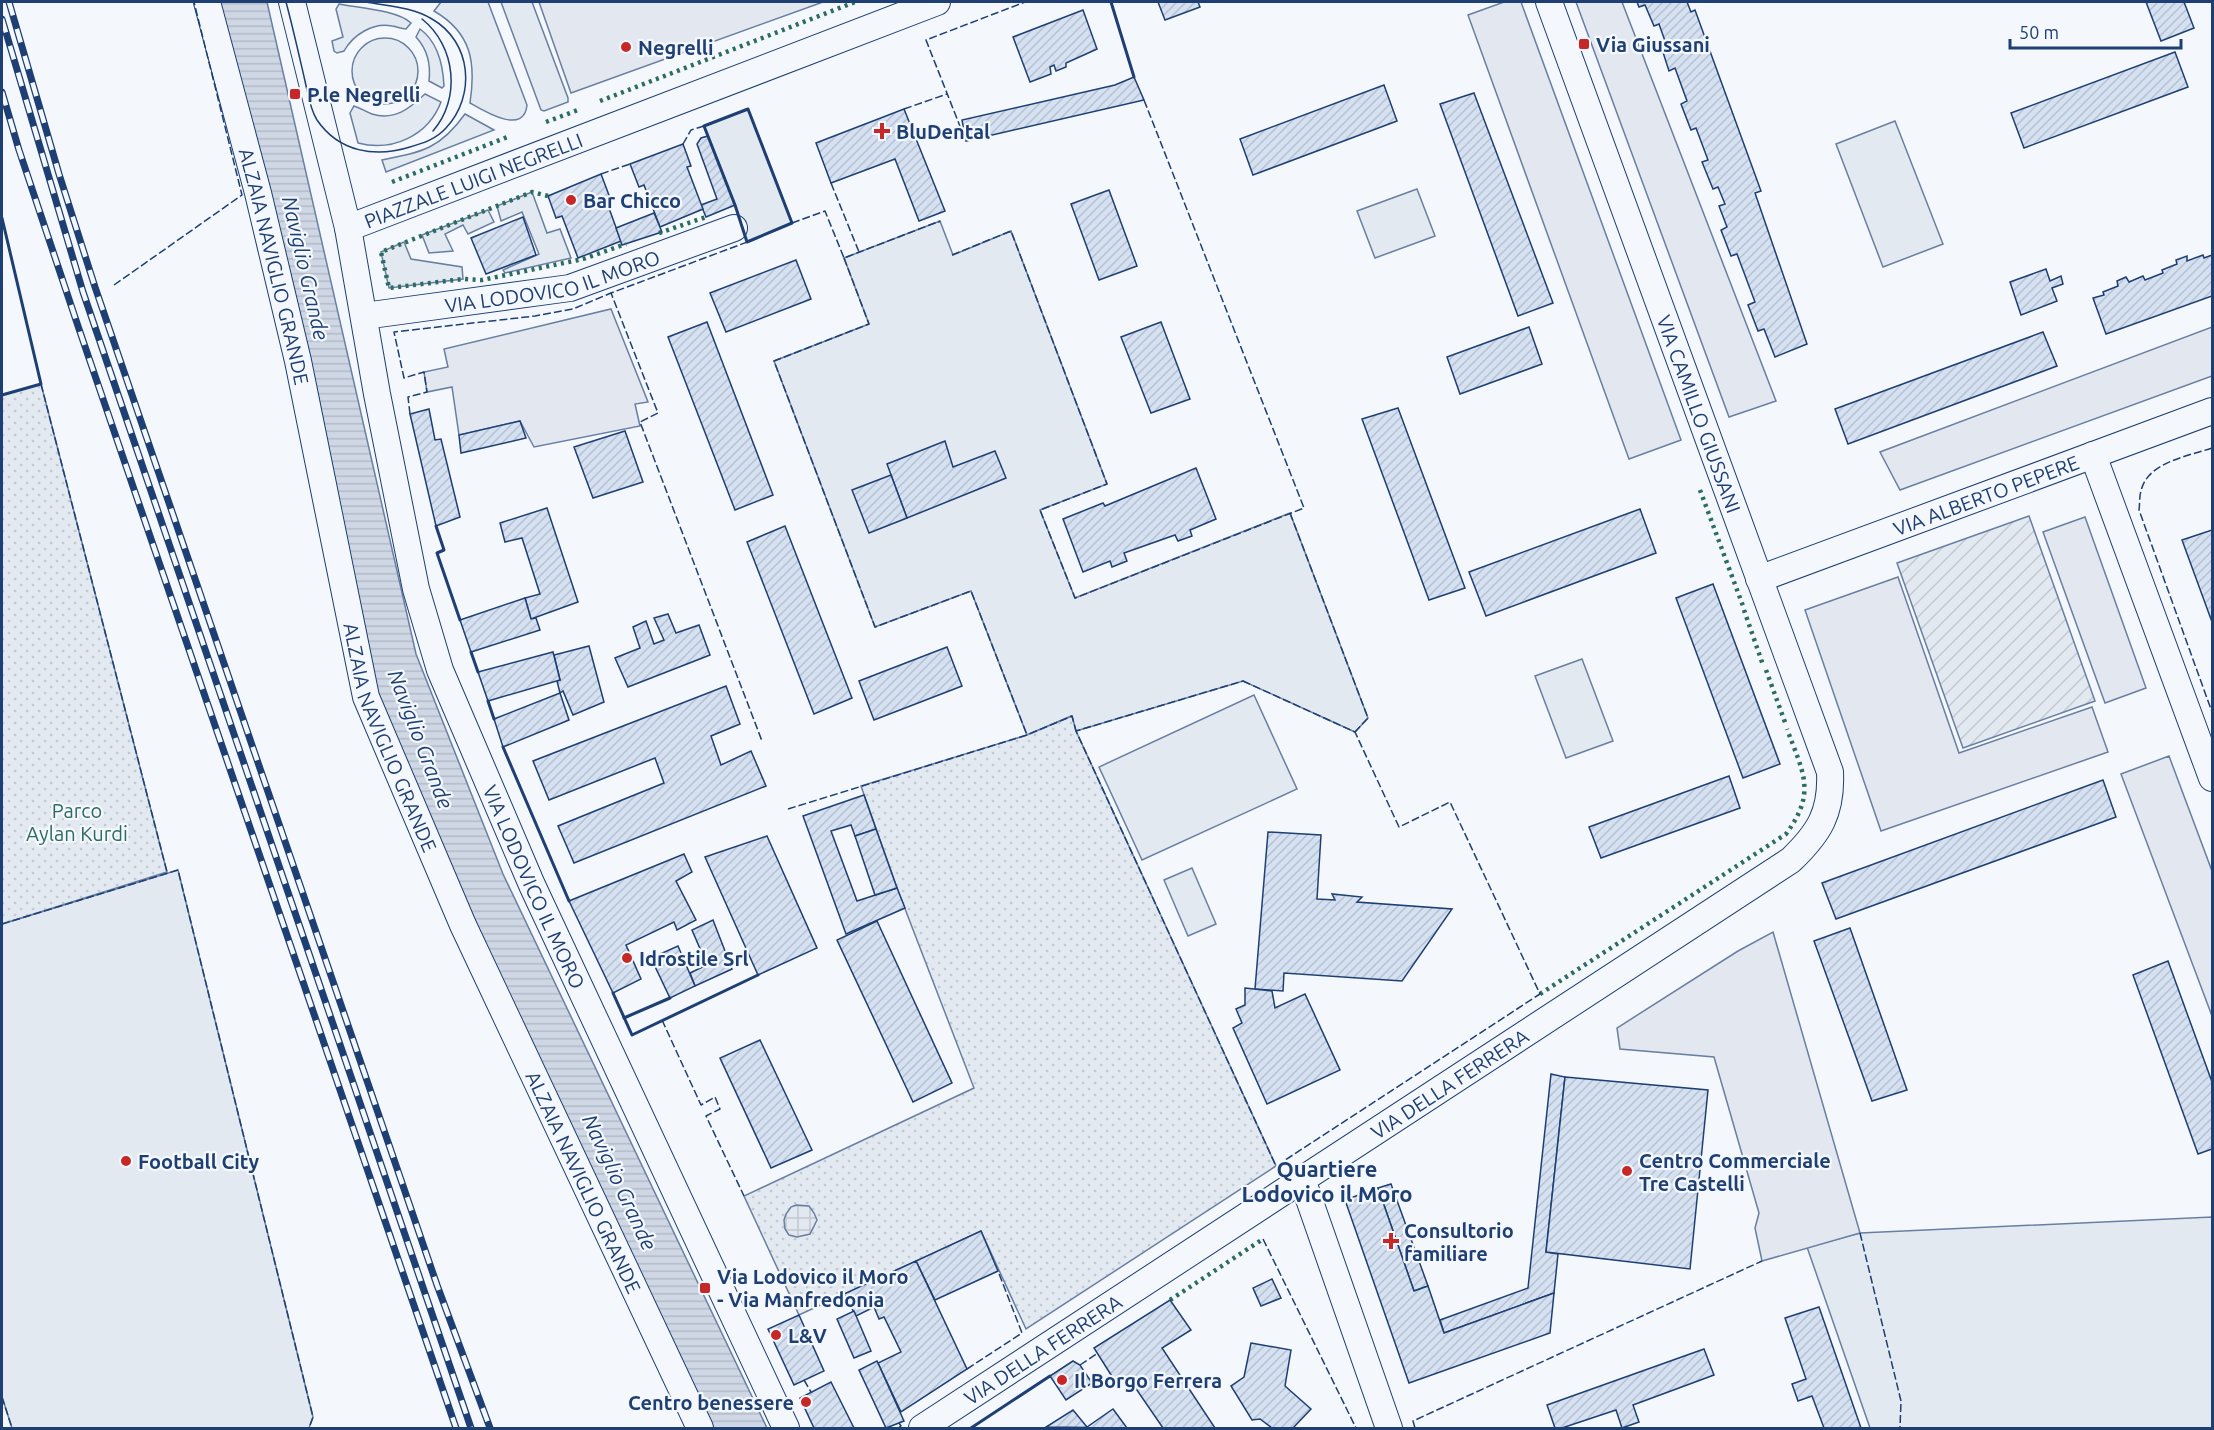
<svg xmlns="http://www.w3.org/2000/svg" width="2214" height="1430" font-family="Ubuntu,sans-serif">
	<style>
		.grass { fill: #e3e9f0; stroke: #687fa3; stroke-width: 1.5 }
		.park { fill: url(#park-dots); stroke: #687fa3; stroke-width: 1.5 }
		.garden { fill: url(#garden-furrows); stroke: #687fa3; stroke-width: 1.5 }
		.parking { fill: #e3e8f0; stroke: #687fa3; stroke-width: 1.5 }
		.plaza { fill: url(#plaza-grid); stroke: #687fa3; stroke-width: 1.5 }
		.water { fill: url(#water-rules); stroke: #687fa3; stroke-width: 1.5 }
		.building { fill: url(#building-hatch); stroke: #1d3f73; stroke-width: 1.5 }
		.lines { fill: none; stroke-linecap: round; stroke-linejoin: round }
		.minor-casing { stroke: #1d3f73; stroke-width: 28 }
		.minor { stroke: #f4f7fb; stroke-width: 26 }
		.tram { stroke: #1d3f73; stroke-width: 1.5 }
		.rail-casing { stroke: #1d3f73; stroke-width: 7 }
		.rail { stroke: #f4f7fb; stroke-width: 4.5; stroke-dasharray: 14; stroke-linecap: butt }
		.hedge { stroke: #2c6c60; stroke-width: 4.5; stroke-dasharray: 3 4.5; stroke-linecap: butt }
		.fence { stroke: #1d3f73; stroke-width: 1.5; stroke-dasharray: 8 3; stroke-linecap: butt }
		.wall { stroke: #1d3f73; stroke-width: 3 }
		.poi-dot { fill: #c62828; stroke: #f4f7fb; stroke-width: 2 }
		.labels { text-anchor: middle; dominant-baseline: central; stroke-width: 4.5; stroke-linejoin: round; paint-order: stroke }
		.poi-label { font-size: 20px; font-weight: bold; fill: #1d3f73; stroke: #f4f7fb; text-anchor: start }
		.street-label { font-size: 20px; fill: #1d3f73; stroke: #f4f7fb }
		.park-label { font-size: 20px; fill: #2c6c60; stroke: #f4f7fb }
		.water-label { font-size: 21px; font-style: italic; fill: #1d3f73; stroke: #f4f7fb }
		.quarter-label { font-size: 22px; font-weight: bold; fill: #1d3f73; stroke: #f4f7fb }
	</style>
	<defs>
		<pattern id="park-dots" width="8" height="8" patternUnits="userSpaceOnUse" patternTransform="scale(1.5)"><rect width="8" height="8" fill="#e3e9f0"/><path d="M2 2h.1M6 6h.1" fill="none" stroke="#c2c9d1" stroke-width="1.8" stroke-linecap="round"/></pattern>
		<pattern id="garden-furrows" width="10" height="10" patternUnits="userSpaceOnUse" patternTransform="scale(1.5)"><rect width="10" height="10" fill="#e3e9f0"/><path d="M-1 1l2-2M0 10L10 0M9 11l2-2" fill="none" stroke="#c2c9d1"/></pattern>
		<pattern id="plaza-grid" width="8" height="8" patternUnits="userSpaceOnUse" patternTransform="scale(1.5)"><rect width="8" height="8" fill="#e3e8f0"/><path d="M0 4h8M4 0v8" fill="none" stroke="#c2c8d1"/></pattern>
		<pattern id="water-rules" width="6" height="5" patternUnits="userSpaceOnUse" patternTransform="scale(1.5)"><rect width="6" height="5" fill="#cfd7e4"/><path d="M0 2.5h6" fill="none" stroke="#b1bac7"/></pattern>
		<pattern id="building-hatch" width="6" height="6" patternUnits="userSpaceOnUse" patternTransform="scale(1.5)"><rect width="6" height="6" fill="#d5e0f0"/><path d="M-1 1l2-2M0 6l6-6M5 7l2-2" fill="none" stroke="#b6c1d1"/></pattern>
	</defs>
	<rect width="100%" height="100%" fill="#f4f7fb"/>
	<g class="grass">
		<path d="M441 2H488L527 105C524 136 484 111 470 103 476 63 472 33 434 11Z"/>
		<path d="M501 2H532L568 98V102L544 111 541 110Z"/>
		<path d="M339 4C358 8 397 10 411 23L406 29C401 29 398 27 392 26 373 22 353 35 344 51L337 53 334 51 332 41 343 37 336 9Z"/>
		<path d="M420 29C438 42 443 65 444 86L442 88 429 81C431 64 428 50 416 37Z"/>
		<circle cx="385" cy="71" r="33"/>
		<path d="M425 94 441 102C428 136 392 152 358 143L350 113 354 106C361 108 366 112 372 114 395 121 410 108 425 94Z"/>
		<path d="M748 109 792 223 747 242 735 205 704 126Z"/>
		<path d="M465 114 494 130 386 172 382 160C422 152 440 149 465 114Z"/>
		<path d="M1895 121 1943 244 1883 267 1836 144Z"/>
		<path d="M1417 189 1435 236 1375 258 1357 211Z"/>
		<path d="M532 192 547 233 560 229 571 258 505 273 503 270 539 254 522 212 501 221 497 206Z"/>
		<path d="M488 210 494 222 468 234 463 225 445 234 453 251 429 253 422 235Z"/>
		<path d="M940 221 953 255 1011 231 1107 484 1040 510 1075 598 1290 513 1368 718 1355 732 1243 681 1076 731 1071 716 1027 735 971 591 875 627 774 361 869 324 844 258Z"/>
		<path d="M404 242 411 259 462 267 463 279 389 288 381 252Z"/>
		<path d="M1582 659 1613 741 1566 758 1535 676Z"/>
		<path d="M1254 695 1297 789 1142 860 1099 767Z"/>
		<path d="M1192 868 1216 924 1188 936 1164 880Z"/>
		<path d="M178 870 313 1417 309 1428H12L2 1397V924Z"/>
		<path d="M2212 1217V1428H1870L1807 1247 1860 1233Z"/>
	</g>
	<g class="park">
		<path d="M41 384 167 872 2 924V395Z"/>
		<path d="M1072 716 1076 731 1276 1166 1026 1329 981 1231 799 1315 744 1196 974 1088 897 888 861 786 1027 735Z"/>
	</g>
	<path class="garden" d="M2029 516 2095 701 1963 748 1897 563Z"/>
	<g class="parking">
		<path d="M539 2H823L571 93Z"/>
		<path d="M1504 2H1521L1681 440 1629 459 1468 15Z"/>
		<path d="M1576 2H1622L1776 401 1729 417Z"/>
		<path d="M611 309 648 402 635 404 640 426 534 447 520 421 459 435 452 387 427 392 424 372 448 367 444 349Z"/>
		<path d="M2212 327V376L1900 490 1880 452Z"/>
		<path d="M2085 517 2146 688 2105 703 2043 532Z"/>
		<path d="M1898 577 1959 753 2092 707 2108 752 1881 831 1805 610Z"/>
		<path d="M2169 756 2212 871V1016L2121 774Z"/>
		<path d="M1773 932 1860 1233 1762 1261 1755 1228 1759 1213 1714 1057 1620 1049 1617 1028 1738 951Z"/>
	</g>
	<path class="plaza" d="M796 1205 809 1206 814 1213 817 1220 810 1234 797 1237 789 1235 785 1229 784 1220 786 1214 791 1207Z"/>
	<path class="water" d="M219 2H267L416 654 503 874 767 1428H710L471 924 378 694 318 395 291 276Z"/>
	<g class="building">
		<path d="M1158 2H1198L1200 7 1165 20Z"/>
		<path d="M1637 2H1687L1691 12 1695 10 1761 191 1755 193 1807 344 1775 357 1764 329 1758 331 1748 305 1755 302 1737 254 1731 256 1721 230 1727 227 1719 206 1725 204 1718 187 1713 189 1702 162 1708 160 1696 128 1691 130 1681 104 1687 101 1675 68 1669 71 1660 43 1665 41 1659 24 1654 26 1645 5 1639 7Z"/>
		<path d="M2146 2H2184L2194 28 2161 41Z"/>
		<path d="M1083 10 1097 49 1066 63V67L1056 71 1054 65 1050 67 1051 74 1030 82 1013 37Z"/>
		<path d="M2175 52 2188 87 2024 148 2011 113Z"/>
		<path d="M1134 77 1144 100 966 141 962 120 1115 85Z"/>
		<path d="M1384 85 1397 121 1253 175 1240 139Z"/>
		<path d="M1474 93 1553 303 1518 316 1440 104Z"/>
		<path d="M904 109 945 211 919 221 895 159 831 183 816 143Z"/>
		<path d="M708 136 735 205 706 217 701 205 717 199 697 144 701 138Z"/>
		<path d="M683 144 691 166 687 167 703 209 660 227 644 185 639 187 630 164Z"/>
		<path d="M601 174 610 198 606 200 621 241 578 258 562 216 556 218 548 196Z"/>
		<path d="M1109 190 1137 266 1099 280 1071 204Z"/>
		<path d="M654 213 662 232 622 245 616 228Z"/>
		<path d="M523 217 536 255 486 274 471 238Z"/>
		<path d="M2203 255 2204 258 2212 255V296L2106 334 2093 298 2104 295 2103 292 2118 286 2117 281 2126 277 2129 282 2143 276 2145 280 2163 273 2162 270 2177 264 2176 260 2187 256V261Z"/>
		<path d="M796 260 811 299 726 332 710 293Z"/>
		<path d="M2046 269 2050 281 2061 276 2063 284 2052 288 2057 301 2021 315 2010 282Z"/>
		<path d="M707 322 773 495 735 510 668 337Z"/>
		<path d="M1161 322 1190 399 1151 413 1121 337Z"/>
		<path d="M1529 327 1542 364 1460 394 1447 357Z"/>
		<path d="M2043 332 2057 366 1848 444 1835 409Z"/>
		<path d="M1398 408 1465 588 1429 600 1362 419Z"/>
		<path d="M429 409 435 440 441 439 460 517 436 526 410 414Z"/>
		<path d="M520 421 526 438 461 453 459 435Z"/>
		<path d="M625 431 643 482 593 498 574 447Z"/>
		<path d="M945 441 953 467 995 451 1006 478 907 518 887 464Z"/>
		<path d="M1196 468 1216 519 1190 530 1192 536 1178 541 1175 535 1124 553 1127 561 1112 567 1110 561 1083 572 1063 519 1103 503 1105 506Z"/>
		<path d="M891 475 907 518 869 533 852 490Z"/>
		<path d="M547 508 578 602 531 619 525 598 540 594 522 538 505 542 500 523Z"/>
		<path d="M1640 509 1656 553 1486 616 1469 572Z"/>
		<path d="M785 526 852 698 814 714 747 542Z"/>
		<path d="M2212 530V622L2182 540Z"/>
		<path d="M1713 584 1780 764 1743 778 1676 598Z"/>
		<path d="M525 598 531 619 536 618 540 630 471 652 460 620Z"/>
		<path d="M668 614 676 633 699 625 710 655 628 687 615 658 640 648 633 627 646 621 654 644 664 640 654 618Z"/>
		<path d="M589 646 604 702 573 715 563 691 560 693 557 681 560 680 554 655Z"/>
		<path d="M947 647 962 686 874 720 859 681Z"/>
		<path d="M553 652 560 680 488 701 478 672Z"/>
		<path d="M726 686 740 724 711 736 721 765 751 751 766 786 574 863 558 826 664 783 655 758 549 800 533 761Z"/>
		<path d="M560 693 569 720 503 747 494 719Z"/>
		<path d="M1729 776 1740 808 1601 858 1589 827Z"/>
		<path d="M2103 780 2116 817 1836 919 1822 883Z"/>
		<path d="M864 795 876 829 855 836 851 825 831 831 857 901 897 888 905 908 846 934 803 816Z"/>
		<path d="M876 829 897 888 875 895 855 836Z"/>
		<path d="M1268 832 1321 835 1317 899 1335 900 1332 894 1362 897 1357 902 1452 909 1402 981 1284 973 1283 991 1255 989Z"/>
		<path d="M767 836 817 948 758 975 705 857Z"/>
		<path d="M684 854 692 872 676 881 696 920 677 930 674 922 626 945 641 979 613 993 569 901Z"/>
		<path d="M713 920 732 969 695 986 690 973 707 965 692 930Z"/>
		<path d="M877 921 952 1083 913 1102 837 940Z"/>
		<path d="M1850 928 1907 1090 1872 1101 1814 941Z"/>
		<path d="M678 946 695 986 670 998 651 958Z"/>
		<path d="M2168 961 2212 1082V1149L2198 1154 2133 975Z"/>
		<path d="M1245 988 1272 991 1275 1008 1305 994 1340 1070 1267 1104 1233 1028 1242 1023 1236 1009 1245 1005Z"/>
		<path d="M760 1040 812 1150 771 1168 720 1058Z"/>
		<path d="M1551 1074 1565 1077 1546 1252 1558 1254 1554 1293 1444 1333 1440 1320 1528 1288Z"/>
		<path d="M1565 1077 1708 1090 1690 1269 1546 1252Z"/>
		<path d="M1391 1184 1428 1286 1414 1291 1378 1188Z"/>
		<path d="M1378 1188 1414 1291 1428 1286 1444 1333 1554 1293 1550 1333 1409 1383 1345 1200Z"/>
		<path d="M981 1231 998 1271 935 1300 916 1261Z"/>
		<path d="M916 1261 967 1369 901 1412 878 1363 901 1352 884 1317 879 1319 874 1307 856 1316 844 1294Z"/>
		<path d="M1272 1279 1281 1298 1261 1306 1253 1288Z"/>
		<path d="M1170 1300 1191 1330 1162 1348 1215 1428H1163L1128 1377 1123 1380 1113 1378 1094 1348Z"/>
		<path d="M1819 1307 1861 1428H1824L1812 1396 1798 1401 1792 1384 1806 1379 1785 1318Z"/>
		<path d="M854 1311 871 1351 854 1358 837 1319Z"/>
		<path d="M799 1315 824 1371 794 1385 768 1329Z"/>
		<path d="M1251 1343 1291 1350 1285 1386 1311 1409 1293 1428H1272L1260 1419 1252 1420 1231 1386 1244 1377Z"/>
		<path d="M1704 1349 1714 1375 1633 1405 1639 1422 1622 1428 1616 1410 1562 1428H1555L1547 1405Z"/>
		<path d="M877 1361 904 1421 886 1428 859 1370Z"/>
		<path d="M1073 1361 1080 1365 1092 1383 1066 1400 1050 1376Z"/>
		<path d="M831 1382 854 1428H814L800 1398Z"/>
		<path d="M1113 1409 1127 1428 1046 1427 1073 1410 1087 1427Z"/>
	</g>
	<g class="lines">
		<g class="minor-casing">
			<g id="minor">
				<path id="s1" d="M207 2 258 193 298 361 366 697 463 925 700 1428"/>
				<path id="s2" d="M292 2 348 228 377 394 416 589 440 670 532 885 786 1428"/>
				<path id="s3" d="M348 228 937 2"/>
				<path id="s4" d="M364 316 570 288 734 228"/>
				<path d="M2093 455 2212 778"/>
				<path id="s5" d="M1759 579 2212 411"/>
				<path d="M1302 1179 1389 1428"/>
				<path id="s6" d="M922 1428 1791 860C1819 833 1832 813 1830 772L1549 2"/>
			</g>
		</g>
		<use href="#minor" class="minor"/>
		<g class="tram">
			<path d="M286 2C293 28 299 55 305 81 308 94 310 109 317 120 339 152 375 158 410 147 424 143 436 139 446 128 476 96 472 42 432 19 413 7 388 6 366 2"/>
			<path d="M422 19C456 46 461 99 433 131"/>
		</g>
		<g class="rail-casing">
			<g id="rail">
				<path d="M9 2 59 174 95 287 437 1285 490 1428"/>
				<path d="M2 19 83 292 471 1428"/>
				<path d="M2 92 19 150 79 329 456 1428"/>
			</g>
		</g>
		<use href="#rail" class="rail"/>
		<g class="hedge">
			<path d="M600 101 855 2"/>
			<path d="M546 122 578 110"/>
			<path d="M392 182 510 136"/>
			<path d="M548 196 532 192 381 252 389 288 463 279 482 280 583 259 626 244"/>
			<path d="M659 233 706 217"/>
			<path d="M1700 490 1743 606"/>
			<path d="M1744 610 1763 665"/>
			<path d="M1766 670 1786 725"/>
			<path d="M1540 994 1786 834C1817 792 1803 773 1787 729"/>
			<path d="M1170 1300 1263 1239"/>
		</g>
		<g class="fence">
			<path d="M904 109 947 94"/>
			<path d="M965 139 926 40 1025 2"/>
			<path d="M683 144 691 130 704 126"/>
			<path d="M601 174 630 164"/>
			<path d="M831 183 859 252"/>
			<path d="M792 223 825 211 844 258 940 221"/>
			<path d="M758 238 611 293 658 413 640 422 762 741"/>
			<path d="M952 255 1011 231 1107 484 1040 510 1075 598 1304 508 1144 100"/>
			<path d="M844 258 869 324 774 361 875 627 971 591 1027 735"/>
			<path d="M114 285 242 195 194 2"/>
			<path d="M41 384 167 872"/>
			<path d="M410 414 408 397 427 392 424 372 404 378 394 332 535 316 573 309 611 293"/>
			<path d="M2212 448C2189 456 2147 462 2141 491 2139 497 2140 504 2139 510L2212 712"/>
			<path d="M1290 513 1368 718 1355 732"/>
			<path d="M1243 681 1355 732 1399 827 1450 802 1540 994 1276 1166 1076 731Z"/>
			<path d="M788 809 1027 735 1072 716 1076 731"/>
			<path d="M2 924 178 870 313 1417 309 1428"/>
			<path d="M662 1020 701 1105 715 1097 720 1109 706 1116 744 1196"/>
			<path d="M1860 1233 1901 1401 1900 1428"/>
			<path d="M1263 1239 1356 1428"/>
			<path d="M1080 1365 1098 1353"/>
			<path d="M967 1369 1022 1333 998 1271"/>
			<path d="M804 1380 811 1392"/>
			<path d="M2 1397 12 1428"/>
			<path d="M898 1428 901 1426 899 1423"/>
			<path d="M1415 1428 1413 1421 1762 1261"/>
		</g>
		<g class="wall">
			<path d="M1111 2 1134 77"/>
			<path d="M748 109 792 223 747 242 735 205 704 126Z"/>
			<path d="M2 218 41 384 2 395"/>
			<path d="M436 526 444 550 437 553 460 620"/>
			<path d="M471 652 478 672"/>
			<path d="M488 701 494 719"/>
			<path d="M503 747 569 901"/>
			<path d="M613 993 632 1035 758 975"/>
			<path d="M624 1018 670 998"/>
			<path d="M971 1428 1050 1376"/>
		</g>
	</g>
	<g class="poi-dot">
		<rect x="1578" y="38" width="12" height="12" rx="3"/>
		<circle cx="626" cy="47" r="6"/>
		<rect x="289" y="88" width="12" height="12" rx="3"/>
		<path d="M879 122h6v6h6v6h-6v6h-6v-6h-6v-6h6z"/>
		<circle cx="571" cy="200" r="6"/>
		<circle cx="627" cy="958" r="6"/>
		<circle cx="126" cy="1161" r="6"/>
		<circle cx="1627" cy="1171" r="6"/>
		<path d="M1388 1232h6v6h6v6h-6v6h-6v-6h-6v-6h6z"/>
		<rect x="699" y="1282" width="12" height="12" rx="3"/>
		<circle cx="776" cy="1335" r="6"/>
		<circle cx="1062" cy="1380" r="6"/>
		<circle cx="806" cy="1402" r="6"/>
	</g>
	<g class="labels">
		<g class="poi-label">
			<text x="1596" y="44">Via Giussani</text>
			<text x="638" y="47">Negrelli</text>
			<text x="307" y="94">P.le Negrelli</text>
			<text x="896" y="131">BluDental</text>
			<text x="583" y="200">Bar Chicco</text>
			<text x="639" y="958">Idrostile Srl</text>
			<text x="1639" y="1160">Centro Commerciale<tspan x="1639" dy="23">Tre Castelli</tspan></text>
			<text x="138" y="1161">Football City</text>
			<text x="1404" y="1230">Consultorio<tspan x="1404" dy="23">familiare</tspan></text>
			<text x="717" y="1276">Via Lodovico il Moro<tspan x="717" dy="23">- Via Manfredonia</tspan></text>
			<text x="788" y="1335">L&amp;V</text>
			<text x="1074" y="1380">Il Borgo Ferrera</text>
			<text x="794" y="1402" text-anchor="end">Centro benessere</text>
		</g>
		<g class="street-label">
			<text stroke="none"><textPath href="#s3" startOffset="134">PIAZZALE LUIGI NEGRELLI</textPath></text>
			<text stroke="none"><textPath href="#s1" startOffset="273">ALZAIA NAVIGLIO GRANDE</textPath></text>
			<text stroke="none"><textPath href="#s4" startOffset="192">VIA LODOVICO IL MORO</textPath></text>
			<text transform="translate(1699 414) rotate(70)">VIA CAMILLO GIUSSANI</text>
			<text stroke="none"><textPath href="#s5" startOffset="242">VIA ALBERTO PEPERE</textPath></text>
			<text stroke="none"><textPath href="#s1" startOffset="759">ALZAIA NAVIGLIO GRANDE</textPath></text>
			<text stroke="none"><textPath href="#s2" startOffset="921">VIA LODOVICO IL MORO</textPath></text>
			<text stroke="none"><textPath href="#s6" startOffset="630">VIA DELLA FERRERA</textPath></text>
			<text stroke="none"><textPath href="#s1" startOffset="1245">ALZAIA NAVIGLIO GRANDE</textPath></text>
			<text stroke="none"><textPath href="#s6" startOffset="144">VIA DELLA FERRERA</textPath></text>
		</g>
		<g class="park-label">
			<text x="77" y="810">Parco<tspan x="77" dy="23">Aylan Kurdi</tspan></text>
		</g>
		<g class="water-label">
			<text transform="translate(306 268) rotate(77)">Naviglio Grande</text>
			<text transform="translate(421 739) rotate(69)">Naviglio Grande</text>
			<text transform="translate(620 1182) rotate(65)">Naviglio Grande</text>
		</g>
		<g class="quarter-label">
			<text x="1327" y="1168">Quartiere<tspan x="1327" dy="25">Lodovico il Moro</tspan></text>
		</g>
	</g>
	<rect width="2214" height="1430" fill="none" stroke="#1d3f73" stroke-width="6"/>
	<path d="M2010 39v9h171v-9" fill="none" stroke="#1d3f73" stroke-width="3"/>
	<text x="2019" y="39" font-size="18" fill="#1d3f73" stroke="#f4f7fb" stroke-width="4.5" paint-order="stroke">50 m</text>
</svg>
